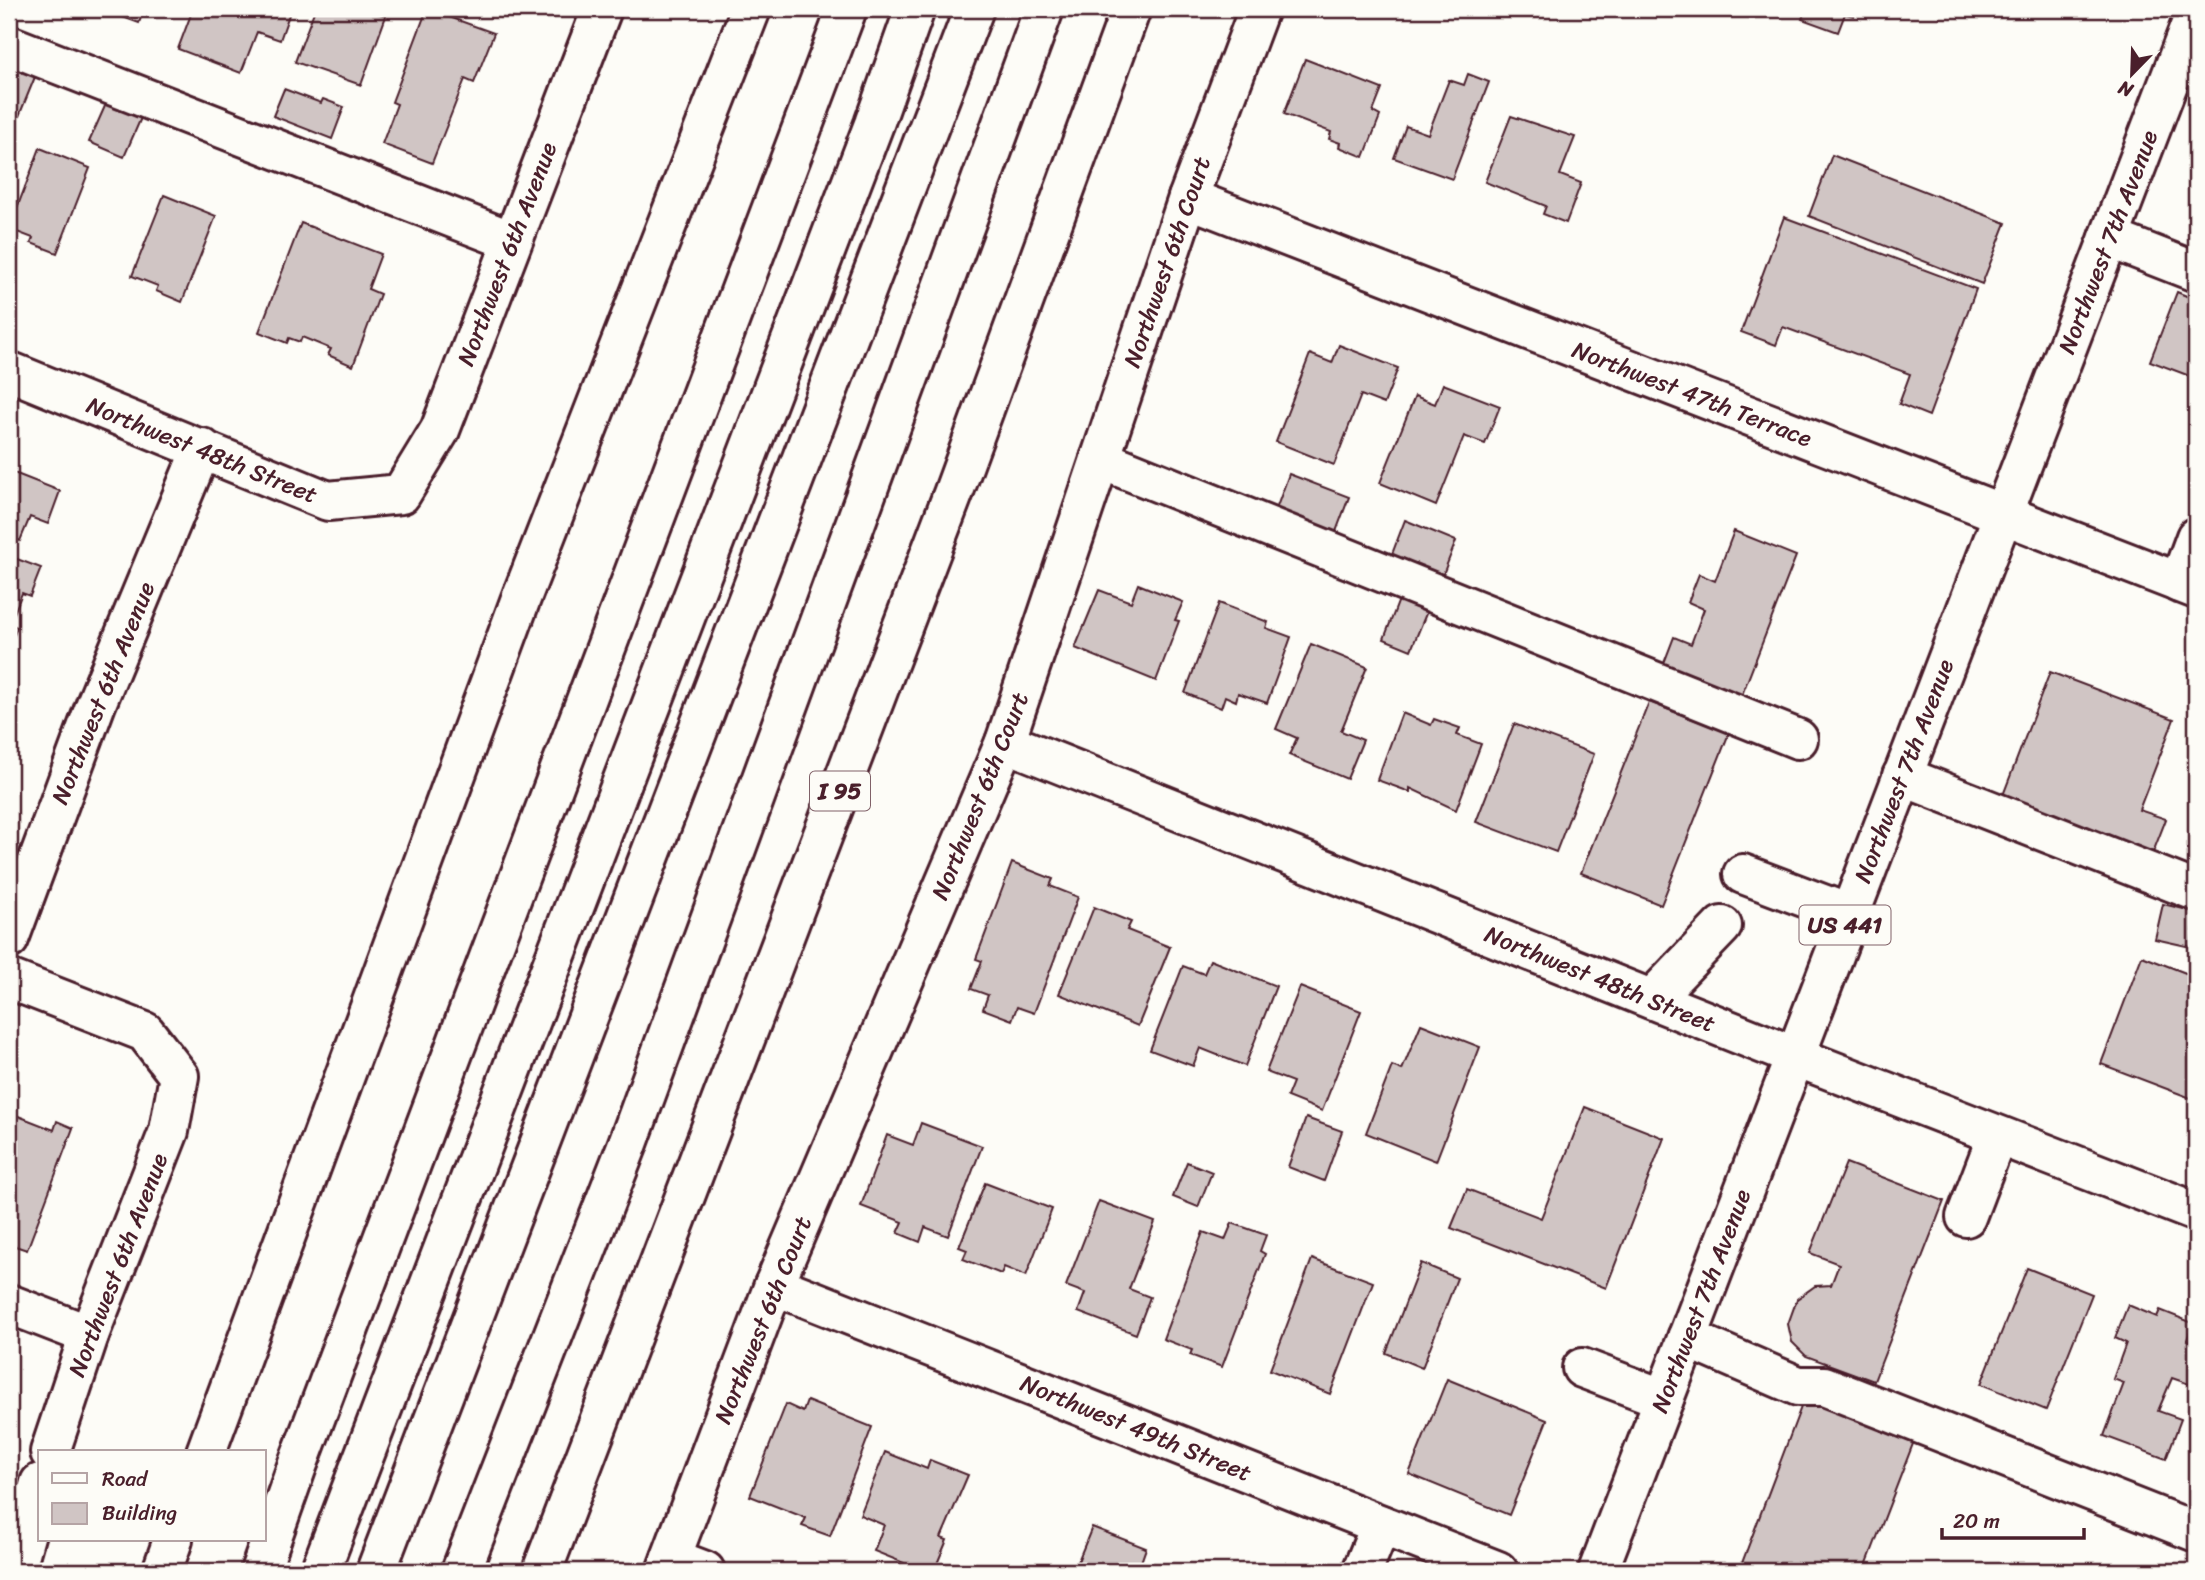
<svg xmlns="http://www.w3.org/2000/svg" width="2205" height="1580" font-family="Sriracha,sans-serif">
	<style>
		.building { fill: #d0c5c4; stroke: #4a1f2b; stroke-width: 2 }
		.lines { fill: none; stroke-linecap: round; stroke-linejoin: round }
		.minor-casing { stroke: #4a1f2b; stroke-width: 44 }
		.major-casing { stroke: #4a1f2b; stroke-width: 44 }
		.highway-casing { stroke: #4a1f2b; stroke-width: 44 }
		.minor { stroke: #fdfcf7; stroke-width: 38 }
		.major { stroke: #fdfcf7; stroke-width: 38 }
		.highway { stroke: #fdfcf7; stroke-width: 38 }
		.labels { text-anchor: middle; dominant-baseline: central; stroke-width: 5; stroke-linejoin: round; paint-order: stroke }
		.shield { fill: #fdfcf7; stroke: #806168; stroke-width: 2 }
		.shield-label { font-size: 23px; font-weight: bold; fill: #4a1f2b }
		.street-label { font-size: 24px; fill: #4a1f2b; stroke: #fdfcf7 }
	</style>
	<rect width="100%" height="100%" fill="#fdfcf7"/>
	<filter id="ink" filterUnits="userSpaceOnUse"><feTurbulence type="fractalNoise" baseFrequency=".0143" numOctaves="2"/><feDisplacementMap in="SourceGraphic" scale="14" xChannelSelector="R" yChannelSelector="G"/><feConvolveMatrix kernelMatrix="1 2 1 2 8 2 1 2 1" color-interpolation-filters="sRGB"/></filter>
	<g filter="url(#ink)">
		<g class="building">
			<path d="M101 9H144L139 23Z"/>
			<path d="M193 9H291L280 40 257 32 241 73 178 49Z"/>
			<path d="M315 9H372L371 11 386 16 361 85 295 62Z"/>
			<path d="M427 9 494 33 474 83 465 79 432 163 382 144 397 104 392 102Z"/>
			<path d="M1806 9H1856L1854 16 1845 14 1838 32 1802 19Z"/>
			<path d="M1305 59 1382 89 1373 112 1380 116 1364 157 1339 147 1340 143 1329 139 1331 132 1284 114Z"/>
			<path d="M9 61 37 72 17 121 9 118Z"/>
			<path d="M1468 74 1489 82 1452 179 1394 158 1406 126 1428 134 1449 80 1464 85Z"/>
			<path d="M284 89 321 103 323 99 344 107 332 139 273 116Z"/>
			<path d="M109 97 144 111 124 157 89 142Z"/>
			<path d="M1511 116 1575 137 1560 175 1581 183 1566 223 1543 214 1546 206 1485 182Z"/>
			<path d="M40 148 90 168 57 253 31 243 33 238 9 229Z"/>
			<path d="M1832 155 2006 223 1982 284 1809 216Z"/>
			<path d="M164 195 216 216 182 302 156 291 158 286 132 276Z"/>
			<path d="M1784 217 1976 289 1929 416 1899 404 1910 374 1783 327 1776 345 1741 332Z"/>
			<path d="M301 223 381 254 368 289 380 294 353 366 328 355 331 349 302 337 300 342 289 338 287 343 259 332Z"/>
			<path d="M2177 292 2196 300 2195 378 2150 361Z"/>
			<path d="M1339 345 1398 368 1384 404 1361 395 1334 465 1276 442 1310 354 1332 363Z"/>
			<path d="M1443 384 1500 406 1485 444 1464 436 1436 506 1380 483 1415 396 1435 404Z"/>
			<path d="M9 471 60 491 48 524 30 517 20 541 9 536Z"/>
			<path d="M1289 474 1349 497 1334 537 1274 515Z"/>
			<path d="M1405 520 1456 541 1440 582 1389 562Z"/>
			<path d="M1734 531 1796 556 1740 700 1661 671 1674 637 1691 644 1704 609 1688 602 1699 574 1715 581Z"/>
			<path d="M9 556 41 568 30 596 22 593 10 624 17 627 9 649Z"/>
			<path d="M1138 584 1183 602 1175 620 1179 621 1156 681 1075 648 1099 590 1131 602Z"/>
			<path d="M1400 597 1428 609 1411 650 1384 639Z"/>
			<path d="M1219 603 1268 622 1266 628 1291 637 1267 703 1238 693 1236 701 1225 696 1221 708 1185 693Z"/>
			<path d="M1311 644 1367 667 1341 731 1363 740 1347 779 1289 755 1297 738 1276 729Z"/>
			<path d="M2050 672 2174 719 2139 810 2166 819 2152 855 2002 798Z"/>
			<path d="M1649 702 1729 733 1661 905 1581 873Z"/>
			<path d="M1402 713 1431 725 1434 719 1460 728 1457 735 1481 744 1456 810 1410 788V792L1377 780Z"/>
			<path d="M1514 724 1594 754 1556 852 1476 822Z"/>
			<path d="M1012 863 1053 879 1050 886 1078 897 1034 1013 1017 1007 1012 1020 983 1009 988 995 971 989 982 961 976 959Z"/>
			<path d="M2163 904 2196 912 2191 947 2155 939Z"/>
			<path d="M1094 907 1131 922 1127 930 1170 947 1138 1026 1059 994Z"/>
			<path d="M2142 956 2196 977V1100L2101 1064Z"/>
			<path d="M1210 960 1276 986 1245 1066 1200 1048 1193 1066 1150 1050 1183 966 1204 974Z"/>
			<path d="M1300 987 1361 1011 1322 1111 1287 1097 1293 1082 1266 1072Z"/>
			<path d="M1421 1024 1480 1047 1436 1161 1366 1133 1392 1066 1402 1070Z"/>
			<path d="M1585 1107 1664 1138 1606 1288 1451 1228 1467 1189 1541 1218Z"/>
			<path d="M13 1114 54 1130 57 1121 73 1128 27 1250 9 1244V1204L11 1197 9 1196V1126Z"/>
			<path d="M1306 1118 1342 1131 1324 1181 1288 1167Z"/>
			<path d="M921 1123 982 1146 948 1236 925 1227 920 1242 898 1233 903 1222 861 1206 887 1135 913 1145Z"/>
			<path d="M1187 1162 1212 1172 1198 1207 1173 1197Z"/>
			<path d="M1846 1163 1944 1201 1874 1381 1806 1356 1792 1342 1788 1324 1797 1299 1815 1286 1831 1285 1839 1264 1810 1253Z"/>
			<path d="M985 1183 1052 1209 1026 1276 1004 1267 1001 1274 963 1259 967 1250 959 1247Z"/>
			<path d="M1099 1201 1155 1222 1129 1289 1150 1297 1136 1334 1078 1312 1085 1293 1066 1286Z"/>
			<path d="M1232 1223 1266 1235 1260 1251 1265 1254 1222 1367 1190 1355 1192 1350 1163 1339 1203 1232 1225 1240Z"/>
			<path d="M1312 1259 1373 1282 1330 1394 1270 1370Z"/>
			<path d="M1421 1263 1457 1278 1422 1368 1386 1353Z"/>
			<path d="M2027 1268 2092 1294 2046 1410 1981 1384Z"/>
			<path d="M2128 1305 2157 1317 2160 1310 2193 1323 2187 1340 2196 1344V1373L2192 1385 2172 1378 2158 1411 2181 1419 2166 1459 2104 1436 2124 1383 2113 1379 2126 1343 2115 1338Z"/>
			<path d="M1447 1379 1547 1420 1509 1515 1409 1474Z"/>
			<path d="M1804 1399 1914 1441 1864 1571H1739Z"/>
			<path d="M807 1401 872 1427 830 1536 802 1526 806 1518 750 1496 786 1404 803 1412Z"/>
			<path d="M885 1452 927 1469 930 1460 968 1475 941 1538 947 1540 934 1571H900L904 1563 874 1551 884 1525 860 1515Z"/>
			<path d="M1092 1527 1146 1548 1140 1565 1156 1571H1074Z"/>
		</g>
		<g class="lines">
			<g class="minor-casing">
				<g id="minor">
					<path d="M9 45 512 241"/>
					<path d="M1188 198 2196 589"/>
					<path d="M2109 238 2196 272"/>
					<path d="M9 371 328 501 401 494 440 430 602 9"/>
					<path d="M1100 459 1798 739"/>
					<path d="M2179 583 2196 537"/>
					<path d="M1005 742 1794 1056 2196 1212"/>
					<path d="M1902 776 2196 891"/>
					<path d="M1743 874 1849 914"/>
					<path d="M9 939 96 704 202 448"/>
					<path d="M9 979 145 1032 179 1076 169 1131 89 1335 50 1452"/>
					<path d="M1652 999 1722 926"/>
					<path d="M1966 1217 1997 1136"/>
					<path d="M774 1285 1498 1571"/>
					<path d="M9 1304 89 1335"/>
					<path d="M1687 1338 1798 1386H1824L2196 1532"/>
					<path d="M1582 1368 1664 1399"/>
					<path d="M671 1558 705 1571"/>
					<path d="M15 1571 40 1483"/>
					<path d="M666 1571 774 1285 1005 742 1188 198 1259 9"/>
					<path d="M1362 1571 1381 1525"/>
				</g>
			</g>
			<g class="major-casing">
				<path id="major" d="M1598 1571 2196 11"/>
			</g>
			<g class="highway-casing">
				<g id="highway">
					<path d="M206 1452 520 601 751 9"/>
					<path d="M162 1571 173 1540"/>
					<path d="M260 1571 296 1469 847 9"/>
					<path d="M320 1571 874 124 915 9"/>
					<path d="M376 1571 974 9"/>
					<path d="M461 1571 627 1146 1044 9"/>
					<path d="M542 1571 953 494 1131 9"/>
				</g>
			</g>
			<use href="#minor" class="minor"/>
			<use href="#major" class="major"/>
			<use href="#highway" class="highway"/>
		</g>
	</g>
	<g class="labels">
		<g class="shield">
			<rect x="810" y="771.5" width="60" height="39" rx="5"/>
			<rect x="1799.5" y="905.5" width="91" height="39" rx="5"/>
		</g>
		<g class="shield-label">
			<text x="840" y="791">I 95</text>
			<text x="1845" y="925">US 441</text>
		</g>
		<g class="street-label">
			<text transform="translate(2108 242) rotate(-69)">Northwest 7th Avenue</text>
			<text transform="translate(507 254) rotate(-69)">Northwest 6th Avenue</text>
			<text transform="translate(1167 262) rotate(-71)">Northwest 6th Court</text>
			<text transform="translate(1692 394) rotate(21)">Northwest 47th Terrace</text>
			<text transform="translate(202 450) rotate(22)">Northwest 48th Street</text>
			<text transform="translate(103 693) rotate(-68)">Northwest 6th Avenue</text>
			<text transform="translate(1904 771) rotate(-69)">Northwest 7th Avenue</text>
			<text transform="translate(980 796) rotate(-68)">Northwest 6th Court</text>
			<text transform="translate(1600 979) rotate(22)">Northwest 48th Street</text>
			<text transform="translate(118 1265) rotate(-69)">Northwest 6th Avenue</text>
			<text transform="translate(1701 1301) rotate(-69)">Northwest 7th Avenue</text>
			<text transform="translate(763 1320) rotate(-68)">Northwest 6th Court</text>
			<text transform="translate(1136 1428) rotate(22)">Northwest 49th Street</text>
		</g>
	</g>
	<rect width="2205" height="1580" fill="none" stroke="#fdfcf7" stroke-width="35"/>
	<rect x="18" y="18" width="2170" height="1545" fill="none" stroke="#4a1f2b" stroke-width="2.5" filter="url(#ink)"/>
	<rect x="38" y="1450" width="228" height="91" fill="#fdfcf7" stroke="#b5a4a5" stroke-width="2"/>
	<rect x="52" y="1473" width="35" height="10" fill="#fdfcf7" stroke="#b5a4a5" stroke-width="2"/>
	<text x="102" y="1486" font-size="21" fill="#4a1f2b">Road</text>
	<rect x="52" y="1503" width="35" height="21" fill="#d0c5c4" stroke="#b5a4a5" stroke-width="2"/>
	<text x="102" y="1520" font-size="21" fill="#4a1f2b">Building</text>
	<g transform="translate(2132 74) rotate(203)" stroke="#fdfcf7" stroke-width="5" paint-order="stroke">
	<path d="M0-5L12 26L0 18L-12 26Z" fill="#4a1f2b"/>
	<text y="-10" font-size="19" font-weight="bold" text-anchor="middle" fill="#4a1f2b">N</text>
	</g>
	<path d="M1942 1528v10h142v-10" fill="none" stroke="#4a1f2b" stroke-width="3.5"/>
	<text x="1953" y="1528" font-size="21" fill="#4a1f2b" stroke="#fdfcf7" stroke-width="5" paint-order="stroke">20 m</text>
</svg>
